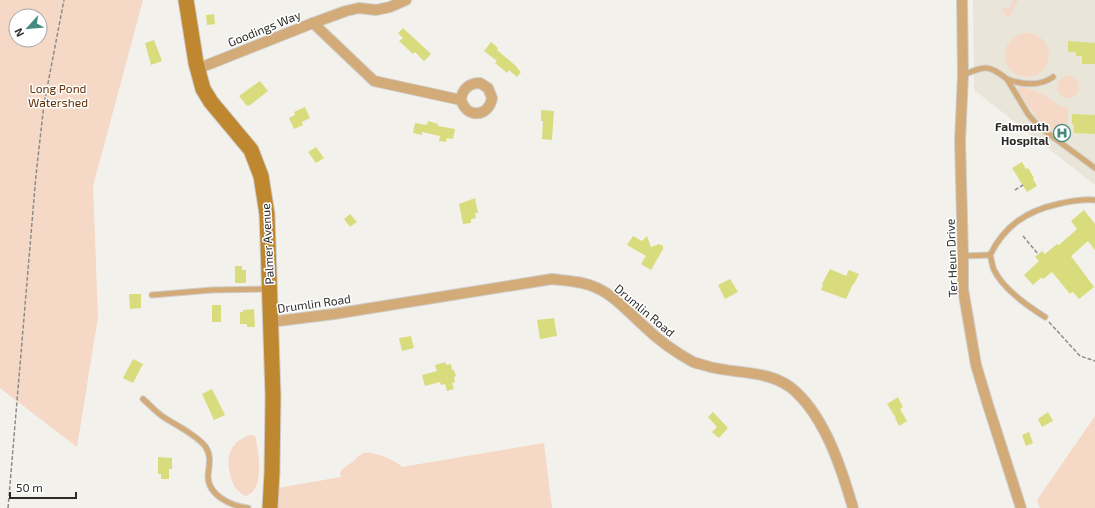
<svg xmlns="http://www.w3.org/2000/svg" width="1095" height="508" font-family="'Exo 2',sans-serif">
	<style>
		.built { fill: #e9e5d8 }
		.green { fill: #f5d8c6; fill-rule: evenodd }
		.building { fill: #d9dc7d }
		.lines { fill: none; stroke-linecap: round; stroke-linejoin: round }
		.service-casing { stroke: #cfcdc9; stroke-width: 7 }
		.minor-casing { stroke: #cfcdc9; stroke-width: 12 }
		.secondary-casing { stroke: #cfcdc9; stroke-width: 17 }
		.path { stroke: #8e8c89; stroke-width: 1.5; stroke-dasharray: 4 2; stroke-linecap: butt }
		.service { stroke: #d2ab79; stroke-width: 5 }
		.minor { stroke: #d2ab79; stroke-width: 10 }
		.secondary { stroke: #c08731; stroke-width: 15 }
		.labels { text-anchor: middle; dominant-baseline: central; stroke-width: 3; stroke-linejoin: round; paint-order: stroke }
		.street-label { font-size: 12px; fill: #2c2b29; stroke: #fff }
		.park-label { font-size: 12px; fill: #623003; stroke: #fff }
		.poi-label { font-size: 12px; font-weight: bold; fill: #2c2b29; stroke: #fff; text-anchor: end }
	</style>
	<rect width="100%" height="100%" fill="#f3f1ec"/>
	<path class="built" d="M973 0H1095V185L974 90Z"/>
	<g class="green">
		<path d="M0 0H143L93 186 98 317 77 447 0 388ZM16 16H40V40H16Z"/>
		<path d="M1014 0H1018L1010 16 1007 17 1004 13 1003 8 1005 7 1009 9Z"/>
		<circle cx="1027" cy="55" r="22"/>
		<circle cx="1068" cy="87" r="11"/>
		<path d="M1021 86 1043 94 1059 106 1068 107 1067 135 1056 136 1038 119 1018 91 1019 87Z"/>
		<path d="M1095 416V508H1040L1037 500Z"/>
		<path d="M250 435 255 436C259 452 265 490 246 496 238 493 233 486 231 478 225 458 229 442 250 435Z"/>
		<path d="M544 443 552 508H276L278 488 341 477 340 473C342 468 347 466 351 463 356 460 358 455 364 453 373 451 396 460 402 467Z"/>
	</g>
	<g class="building">
		<path d="M214 14 215 24 207 25 206 15Z"/>
		<path d="M403 28 431 54 424 61 415 52 413 54 399 41 403 38 398 33Z"/>
		<path d="M154 40 162 61 151 65 145 43Z"/>
		<path d="M1068 41 1095 43V64H1082V56H1076V52H1068Z"/>
		<path d="M491 42 498 48 497 50 517 67V68L521 72 517 77 509 70 507 73 495 63 497 61 484 51Z"/>
		<path d="M260 81 268 91 249 106 248 105 247 106 239 96Z"/>
		<path d="M305 107 310 118 302 122 303 125 294 129 289 118 295 115 294 112Z"/>
		<path d="M541 110 554 111 552 140 542 139 543 121H541Z"/>
		<path d="M1072 114 1095 115V134L1074 133V125L1072 124Z"/>
		<path d="M428 121 438 124V126L455 129 453 139 447 138 446 142 439 141 440 136 422 132V135L413 133 415 123 427 125Z"/>
		<path d="M316 147 324 158 316 163 308 152Z"/>
		<path d="M1022 162 1026 169 1028 168 1034 178 1033 179 1037 186 1027 192 1012 168Z"/>
		<path d="M475 198 478 213H475L476 218 471 219V223L463 224 459 204Z"/>
		<path d="M1084 210 1095 224V250L1088 241 1071 256 1094 287 1079 299 1073 292 1070 294 1052 272 1043 279 1042 277 1033 285 1024 275 1039 261 1035 257 1042 251 1045 254 1057 244 1059 245 1077 229 1071 221Z"/>
		<path d="M350 214 357 222 350 227 344 219Z"/>
		<path d="M633 236 642 241 647 236 651 247 659 244 663 246V249L651 270 641 264 646 256 627 245Z"/>
		<path d="M235 266H242V270H246V283H235Z"/>
		<path d="M830 269 846 276 849 270 859 274 854 284H853L846 299 821 290 823 285 822 284Z"/>
		<path d="M730 279 738 292 725 299 718 285Z"/>
		<path d="M129 294H141V308L130 309Z"/>
		<rect x="212" y="305" width="9" height="17"/>
		<path d="M254 309 255 327H247V324H240V312H243V310Z"/>
		<path d="M554 318 557 336 540 339 537 320Z"/>
		<path d="M411 336 414 348 402 351 399 338Z"/>
		<path d="M133 359 143 364 133 383 123 378Z"/>
		<path d="M446 362V365L451 364 452 370H454L456 376 454 377 455 382 452 383 454 389 447 391 445 384 441 385 440 382 425 386 422 375 437 371 435 365Z"/>
		<path d="M212 389 225 415 214 420 202 394Z"/>
		<path d="M898 397 903 407 900 409 907 421 899 426 895 418H896L887 404Z"/>
		<path d="M713 412 728 428 719 438 712 432 717 427 708 417Z"/>
		<path d="M1048 412 1053 421 1042 427 1038 419Z"/>
		<path d="M1029 432 1033 443 1026 446 1022 435Z"/>
		<path d="M158 457 172 458V469H169V479H161V474H158Z"/>
	</g>
	<g class="lines">
		<g class="service-casing">
			<g id="service">
				<path d="M963 75C985 66 988 64 1007 79"/>
				<path d="M1053 77C1039 87 1023 85 1007 79L1028 114 1038 126 1095 168"/>
				<path d="M963 256 990 255"/>
				<path d="M152 295 212 290 269 289"/>
				<path d="M1045 317C1028 306 1004 290 994 270 992 266 992 260 990 255 1005 225 1027 211 1058 204 1071 201 1083 199 1095 200"/>
				<path d="M143 399C149 404 155 411 162 416 175 425 194 433 205 446 212 456 209 465 208 476 208 496 232 506 248 508"/>
			</g>
		</g>
		<g class="minor-casing">
			<g id="minor">
				<path d="M962 0 963 75 960 141 963 256V289L976 365 988 405 1021 508"/>
				<path d="M313 23 346 11 359 8 376 10 390 7 406 0"/>
				<path d="M197 69 313 23 374 81 461 100C462 89 469 83 480 83L488 88 492 98C489 117 467 119 461 100"/>
				<path d="M270 322 334 314 552 279C567 281 582 281 597 288 615 296 629 313 644 326 658 340 675 352 693 362 698 364 705 365 710 367 738 374 774 370 796 392 826 420 842 470 853 508"/>
			</g>
		</g>
		<g class="secondary-casing">
			<path id="secondary" d="M186 0 196 63 203 89 211 102 251 150 261 176 267 214 273 396 272 472 270 508"/>
		</g>
		<g class="path">
			<path d="M1015 190 1023 185"/>
			<path d="M1023 236 1038 254"/>
			<path d="M1049 322 1080 356 1095 361"/>
			<path d="M8 508 36 175 44 104 64 0"/>
		</g>
		<use href="#service" class="service"/>
		<use href="#minor" class="minor"/>
		<use href="#secondary" class="secondary"/>
	</g>
	<defs>
		<g id="hospital-ring" transform="scale(0.9)"><circle r="9.5" fill="#fff" stroke="#468b82" stroke-width="1.5"/><path d="M-5-5h3v3.5h4V-5h3V5h-3V1.5h-4V5h-3Z" fill="#468b82"/></g>
	</defs>
	<g fill-rule="evenodd">
		<use href="#hospital-ring" x="1062" y="133"/>
	</g>
	<g class="labels">
		<g class="street-label">
			<text transform="translate(264 28) rotate(-22)">Goodings Way</text>
			<text transform="translate(267 244) rotate(-93)">Palmer Avenue</text>
			<text transform="translate(951 258) rotate(-92)">Ter Heun Drive</text>
			<text transform="translate(314 303) rotate(-8)">Drumlin Road</text>
			<text transform="translate(645 310) rotate(40)">Drumlin Road</text>
		</g>
		<g class="park-label">
			<text x="58" y="88">Long Pond<tspan x="58" dy="14">Watershed</tspan></text>
		</g>
		<g class="poi-label">
			<text x="1049" y="126">Falmouth<tspan x="1049" dy="14">Hospital</tspan></text>
		</g>
	</g>
	<g transform="translate(28 28) rotate(243)"><circle r="19" fill="#ffffff" stroke="#abaaa9"/>
	<path d="M0-3L7 15L0 10L-7 15Z" fill="#468b82"/>
	<text y="-6" font-size="11" font-weight="bold" text-anchor="middle" fill="#2c2b29">N</text>
	</g>
	<path d="M10 492v6h66v-6" fill="none" stroke="#2c2b29" stroke-width="2"/>
	<text x="16" y="492" font-size="12" fill="#2c2b29" stroke="#ffffff" stroke-width="3" paint-order="stroke">50 m</text>
</svg>
